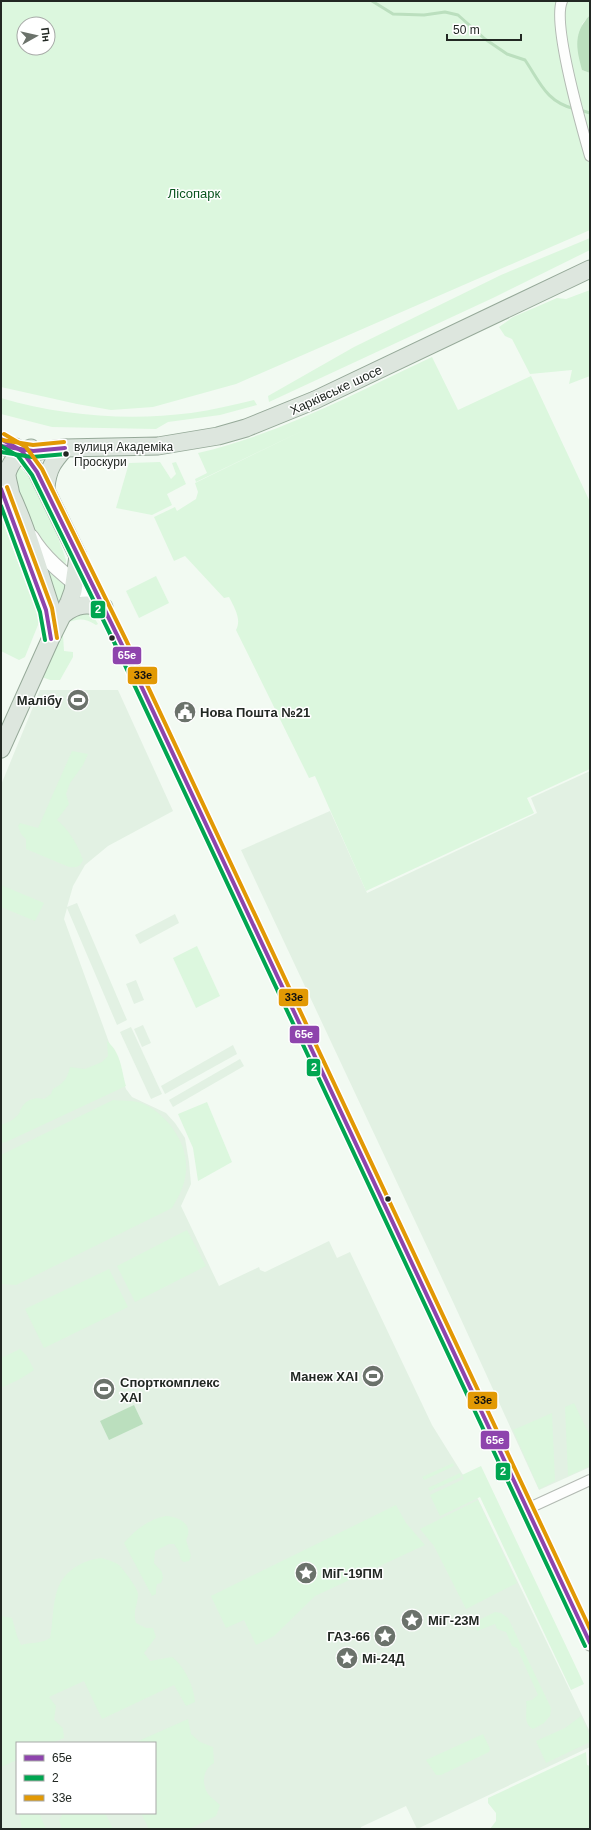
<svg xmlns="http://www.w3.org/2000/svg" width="591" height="1830" font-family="Helvetica,sans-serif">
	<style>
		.built { fill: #e2f1e3; fill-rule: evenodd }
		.green { fill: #dcf7de; fill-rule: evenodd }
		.water { fill: #bbdfbe }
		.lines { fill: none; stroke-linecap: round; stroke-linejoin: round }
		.stream { stroke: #bbdfbe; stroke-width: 3 }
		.street-casing { stroke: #b3bab3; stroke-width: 12 }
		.secondary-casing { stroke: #b3bab3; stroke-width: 17 }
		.primary-casing { stroke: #96a999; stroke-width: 19 }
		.street { stroke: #fdfefd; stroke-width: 10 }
		.secondary { stroke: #fdfefd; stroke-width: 15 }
		.primary { stroke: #dde6de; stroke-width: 17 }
		.bus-1-casing { stroke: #fff; stroke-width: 7 }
		.bus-2-casing { stroke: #fff; stroke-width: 7 }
		.bus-3-casing { stroke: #fff; stroke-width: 7 }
		.bus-1 { stroke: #8e44ad; stroke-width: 4 }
		.bus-2 { stroke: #00a651; stroke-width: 4 }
		.bus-3 { stroke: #e29904; stroke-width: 4 }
		.bus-dot { fill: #222823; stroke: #fff; stroke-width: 1.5 }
		.labels { text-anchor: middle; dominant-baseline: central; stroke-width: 3; stroke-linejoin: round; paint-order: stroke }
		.bus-label { font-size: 12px; fill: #222823; stroke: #fff; text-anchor: start }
		.park-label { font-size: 13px; fill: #0a551f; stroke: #fff }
		.street-label { font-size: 13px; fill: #222823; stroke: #fff }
		.poi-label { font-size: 13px; font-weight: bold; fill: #222823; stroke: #fff; text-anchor: start }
		.line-badge { stroke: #fff; stroke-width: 1.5 }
		.badge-label { font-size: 11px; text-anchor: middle; font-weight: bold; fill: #fff }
		.pale-badge-label { font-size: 11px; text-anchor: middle; font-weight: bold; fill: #111 }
	</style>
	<rect width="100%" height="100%" fill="#f2faf2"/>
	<g class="built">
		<path d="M40 690H118L173 811 108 846 85 865 73 886 67 907 77 903 127 1020 117 1025 67 908 64 919 126 1089 132 1097 166 1113 175 1123 185 1138 189 1162 191 1184 181 1206 219 1286 259 1267 260 1270 265 1272 329 1241 337 1258 350 1252 432 1425 478 1499 590 1732V1747L417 1829 406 1806 361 1827V1829H1V785ZM17 1743H155V1813H17Z"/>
		<path d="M590 771V1467L539 1490 454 1304 241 850 330 811 367 893 537 813 531 798Z"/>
		<path d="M175 914 179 923 140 944 135 935Z"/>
		<path d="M136 980 144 1000 134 1004 126 984Z"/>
		<path d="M143 1025 151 1043 142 1047 134 1029Z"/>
		<path d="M131 1027 162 1094 151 1099 120 1032Z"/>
		<path d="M233 1045 237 1054 165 1094 161 1086Z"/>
		<path d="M240 1059 244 1066 173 1107 169 1100Z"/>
	</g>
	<g class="green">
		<path d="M1 1H590V15L582 24V70L590 73V230L236 384 153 407 111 410 77 404 1 387ZM24 24H48V48H24Z"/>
		<path d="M590 238V250L495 297 269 402 268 396 354 347 501 275Z"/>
		<path d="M590 290V376L569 384 572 370 530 374 512 339 505 336 499 327 513 317 557 298 566 299Z"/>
		<path d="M432 357 458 410 531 376 590 502V769L527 798 534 813 366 891 315 776 309 778 236 630C242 619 234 607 229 597L224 598 185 556 174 561 154 517 175 507 177 511 196 499 198 492 195 483 306 429 196 482 195 479 207 473 198 453C280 434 355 393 432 357Z"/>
		<path d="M1 398C62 416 129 421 191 413 212 410 233 405 254 400L257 405 220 415 168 422 156 429 52 427 1 414Z"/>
		<path d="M160 462 171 479 176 474 172 463 176 462 186 484 167 494 172 505 152 515 116 508 129 463Z"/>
		<path d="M16 464C38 481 53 524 63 551L66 560 65 569 52 556 31 525 14 483Z"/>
		<path d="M1 517 40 620 25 657 19 660 1 651Z"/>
		<path d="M42 562 67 585 58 606Z"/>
		<path d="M156 576 169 603 139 618 126 591Z"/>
		<path d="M87 610 92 614 98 624 96 625C85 618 78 618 67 623L69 618Z"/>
		<path d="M63 635 64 651 73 652V657L60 680H50L42 677 59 636Z"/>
		<path d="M72 751 88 754 83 765 70 783 66 794 69 804 57 820C69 830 78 845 83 860 80 867 76 868 69 867L26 849V839L21 834 18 826 20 823 38 828Z"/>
		<path d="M1 885 44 903 35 921 1 907Z"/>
		<path d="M197 946 220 996 196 1008 173 958Z"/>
		<path d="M107 1041C121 1053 121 1068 126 1086L6 1142 1 1143V1125C7 1123 13 1120 18 1115 20 1113 20 1109 22 1107 27 1099 36 1097 44 1099L51 1094 53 1089C64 1083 67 1079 70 1067L85 1069 102 1062 108 1056Z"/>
		<path d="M113 1100C121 1101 133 1100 141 1103 166 1112 189 1144 186 1171 185 1185 179 1196 172 1208L16 1285 1 1284V1155Z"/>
		<path d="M207 1102 232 1162 198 1181 193 1148 178 1114Z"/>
		<path d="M187 1230 206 1266 135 1302 117 1266Z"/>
		<path d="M109 1269 128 1307 44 1348 25 1309Z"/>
		<path d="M20 1349 27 1356 34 1370 20 1379 1 1388V1358Z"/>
		<path d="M574 1403 590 1436V1466L568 1476 565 1407Z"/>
		<path d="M552 1413 555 1481 539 1489 513 1430Z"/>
		<path d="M453 1463 454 1466 424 1480 422 1477Z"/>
		<path d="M481 1466 584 1684 571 1690 480 1497 440 1516 430 1495 464 1479 462 1475Z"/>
		<path d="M460 1473 461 1477 430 1491 428 1488Z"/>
		<path d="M478 1500 517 1583 466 1609 434 1546 420 1529Z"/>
		<path d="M396 1505 406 1523 425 1545 315 1596 274 1636 256 1645 244 1620 226 1628 211 1596Z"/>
		<path d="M166 1516C180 1517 194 1525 186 1540L191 1556 189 1561 184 1562 181 1560 178 1550 174 1544H169L155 1551 154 1563 162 1572 163 1578 161 1583 157 1584 156 1589V1594L152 1596 124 1543C135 1530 149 1519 166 1516Z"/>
		<path d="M102 1558C107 1560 116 1562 120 1566 124 1571 139 1589 138 1595 137 1608 133 1609 136 1623L146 1628H153L156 1637 144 1653 150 1661 172 1657C184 1666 194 1686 195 1702L186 1706 174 1685 102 1719 84 1681 49 1697 56 1706 54 1720 63 1728 64 1738 52 1743H17V1760L1 1767V1616L12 1618 17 1636 21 1645C31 1642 41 1644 50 1638 55 1613 50 1584 74 1568 83 1562 91 1559 102 1558Z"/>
		<path d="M495 1612 501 1613 508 1618 551 1708 550 1716 544 1723 533 1729C522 1723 528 1711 526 1701L532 1700 538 1695 517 1648 512 1646 506 1632 497 1629 495 1624 477 1631 475 1623 481 1619Z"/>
		<path d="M581 1716 590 1736V1742L546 1763 536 1741 565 1728Z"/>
		<path d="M188 1719 191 1734 200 1742 213 1747 214 1763C203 1769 201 1783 208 1794 211 1798 216 1801 220 1805L216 1816 189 1829H149L141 1813H155V1743H134Z"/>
		<path d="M483 1734 490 1749 489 1752 441 1775H436L426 1760Z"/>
		<path d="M586 1752 587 1765 590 1766V1829H490L496 1821V1813L488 1803V1798Z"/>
		<path d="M19 1813H39L46 1829H22Z"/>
		<path d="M63 1813H105L113 1829H62L59 1820Z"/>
	</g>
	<g class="water">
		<path d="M590 15V73L582 70C576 48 573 33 590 15Z"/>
		<path d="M134 1405 143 1424 109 1440 100 1421Z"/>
	</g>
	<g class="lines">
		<g class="stream">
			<path d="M372 1 393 14 424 15 445 12 458 15 485 39 507 54 525 60C540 82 546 102 575 109"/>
			<path d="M580 110 590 113"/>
		</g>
		<g class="street-casing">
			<g id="street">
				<path d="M562 1C552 24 582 128 590 156"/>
				<path d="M527 1509 590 1480"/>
			</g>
		</g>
		<g class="secondary-casing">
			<g id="secondary">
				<path d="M31 537C47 564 75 582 98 602"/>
				<path d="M78 556 121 643 590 1643"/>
			</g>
		</g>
		<g class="primary-casing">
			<g id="primary">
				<path d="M1 446 22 451 31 452 65 448 158 446 218 436 246 428 315 400 590 269"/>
				<path d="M1 475C24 516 36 563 51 608L53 618 52 632"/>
				<path d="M46 487C48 468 53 462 65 448"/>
				<path d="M10 490C9 485 7 479 7 474 10 462 20 451 31 448"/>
				<path d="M64 614C77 603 88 604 104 607"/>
				<path d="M1 749 50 640 69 602 73 591 78 556 37 472 22 451 15 447"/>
			</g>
		</g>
		<use href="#street" class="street"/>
		<use href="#secondary" class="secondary"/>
		<use href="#primary" class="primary"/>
		<g class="bus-1-casing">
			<g id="bus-1">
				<path d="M1 439 22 451 37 472 121 643 590 1643"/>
				<path d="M1 446 33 451 65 448"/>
				<path d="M1 489 46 610 51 639"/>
			</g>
		</g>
		<g class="bus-2-casing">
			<g id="bus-2">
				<path d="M1 446 18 456 32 475 116 646 585 1646"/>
				<path d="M1 452 32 457 66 454"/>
				<path d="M1 506 40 612 45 640"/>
			</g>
		</g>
		<g class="bus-3-casing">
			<g id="bus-3">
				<path d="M4 434 26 447 42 469 126 640 590 1629"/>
				<path d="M2 440 33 445 64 442"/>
				<path d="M7 487 52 608 57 638"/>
			</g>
		</g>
		<use href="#bus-1" class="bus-1"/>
		<use href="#bus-2" class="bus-2"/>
		<use href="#bus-3" class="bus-3"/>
	</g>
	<defs>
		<g id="stadium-disc" transform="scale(1.15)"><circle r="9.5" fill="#6b726b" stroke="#fff"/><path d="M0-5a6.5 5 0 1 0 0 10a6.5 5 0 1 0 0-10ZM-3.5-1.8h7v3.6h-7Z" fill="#fff"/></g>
		<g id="civic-disc" transform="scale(1.15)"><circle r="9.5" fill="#6b726b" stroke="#fff"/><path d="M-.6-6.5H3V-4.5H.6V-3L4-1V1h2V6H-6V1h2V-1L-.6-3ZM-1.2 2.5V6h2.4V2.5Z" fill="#fff"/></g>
		<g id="sight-disc" transform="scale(1.15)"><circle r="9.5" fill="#6b726b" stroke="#fff"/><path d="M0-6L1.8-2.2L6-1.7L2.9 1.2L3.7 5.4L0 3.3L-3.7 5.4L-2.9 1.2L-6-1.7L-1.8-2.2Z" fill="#fff"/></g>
	</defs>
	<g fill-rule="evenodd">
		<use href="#stadium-disc" x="78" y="700"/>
		<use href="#civic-disc" x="185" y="712"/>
		<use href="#stadium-disc" x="373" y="1376"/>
		<use href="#stadium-disc" x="104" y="1389"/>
		<use href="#sight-disc" x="306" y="1573"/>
		<use href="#sight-disc" x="412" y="1620"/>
		<use href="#sight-disc" x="385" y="1636"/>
		<use href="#sight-disc" x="347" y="1658"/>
	</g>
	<g class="bus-dot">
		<circle cx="66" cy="454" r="3.5"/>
		<circle cx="112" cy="638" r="3.5"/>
		<circle cx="388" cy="1199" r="3.5"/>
	</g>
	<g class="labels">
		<g class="bus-label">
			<text x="74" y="447">вулиця Академіка<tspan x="74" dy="15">Проскури</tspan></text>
		</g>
		<g class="park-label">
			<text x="194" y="193">Лісопарк</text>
		</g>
		<g class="street-label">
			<text transform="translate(336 390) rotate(-25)">Харківське шосе</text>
		</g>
		<g class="poi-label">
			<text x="62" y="700" text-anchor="end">Малібу</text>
			<text x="200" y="712">Нова Пошта №21</text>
			<text x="358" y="1376" text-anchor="end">Манеж ХАІ</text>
			<text x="120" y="1382">Спорткомплекс<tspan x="120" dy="15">ХАІ</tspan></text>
			<text x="322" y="1573">МіГ-19ПМ</text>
			<text x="428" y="1620">МіГ-23М</text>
			<text x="370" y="1636" text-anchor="end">ГАЗ-66</text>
			<text x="362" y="1658">Мі-24Д</text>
		</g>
	</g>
	<g class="line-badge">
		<rect x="90" y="600" width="16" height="19" rx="4" fill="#00a651"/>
		<rect x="112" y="646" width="30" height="19" rx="4" fill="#8e44ad"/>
		<rect x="127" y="666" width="31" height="19" rx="4" fill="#e29904"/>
		<rect x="278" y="988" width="31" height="19" rx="4" fill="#e29904"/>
		<rect x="289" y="1025" width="31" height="19" rx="4" fill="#8e44ad"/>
		<rect x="306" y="1058" width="15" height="19" rx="4" fill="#00a651"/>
		<rect x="467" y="1391" width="31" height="19" rx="4" fill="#e29904"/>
		<rect x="480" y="1430" width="30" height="20" rx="4" fill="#8e44ad"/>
		<rect x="495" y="1462" width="16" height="19" rx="4" fill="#00a651"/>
	</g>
	<g class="badge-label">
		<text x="98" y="613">2</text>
		<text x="127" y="659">65е</text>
		<text x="304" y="1038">65е</text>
		<text x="314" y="1071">2</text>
		<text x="495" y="1444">65е</text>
		<text x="503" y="1475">2</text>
	</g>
	<g class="pale-badge-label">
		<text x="143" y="679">33е</text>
		<text x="294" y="1001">33е</text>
		<text x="483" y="1404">33е</text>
	</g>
	<rect width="591" height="1830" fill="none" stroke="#222823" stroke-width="4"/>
	<rect x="16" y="1742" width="140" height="72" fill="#ffffff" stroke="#a7a9a7"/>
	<rect x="24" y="1755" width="20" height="6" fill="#8e44ad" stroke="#a7a9a7"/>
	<text x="52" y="1762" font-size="12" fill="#222823">65е</text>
	<rect x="24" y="1775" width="20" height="6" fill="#00a651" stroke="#a7a9a7"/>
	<text x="52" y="1782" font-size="12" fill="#222823">2</text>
	<rect x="24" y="1795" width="20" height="6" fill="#e29904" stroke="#a7a9a7"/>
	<text x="52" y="1802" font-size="12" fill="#222823">33е</text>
	<g transform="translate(36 36) rotate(82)"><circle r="19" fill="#ffffff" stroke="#a7a9a7"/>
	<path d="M0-3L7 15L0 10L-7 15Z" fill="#6b726b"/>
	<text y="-6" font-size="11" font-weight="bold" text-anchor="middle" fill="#222823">Пн</text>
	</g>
	<path d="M447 34v6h74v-6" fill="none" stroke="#222823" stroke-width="2"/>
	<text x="453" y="34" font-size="12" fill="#222823" stroke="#ffffff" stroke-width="3" paint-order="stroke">50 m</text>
</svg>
